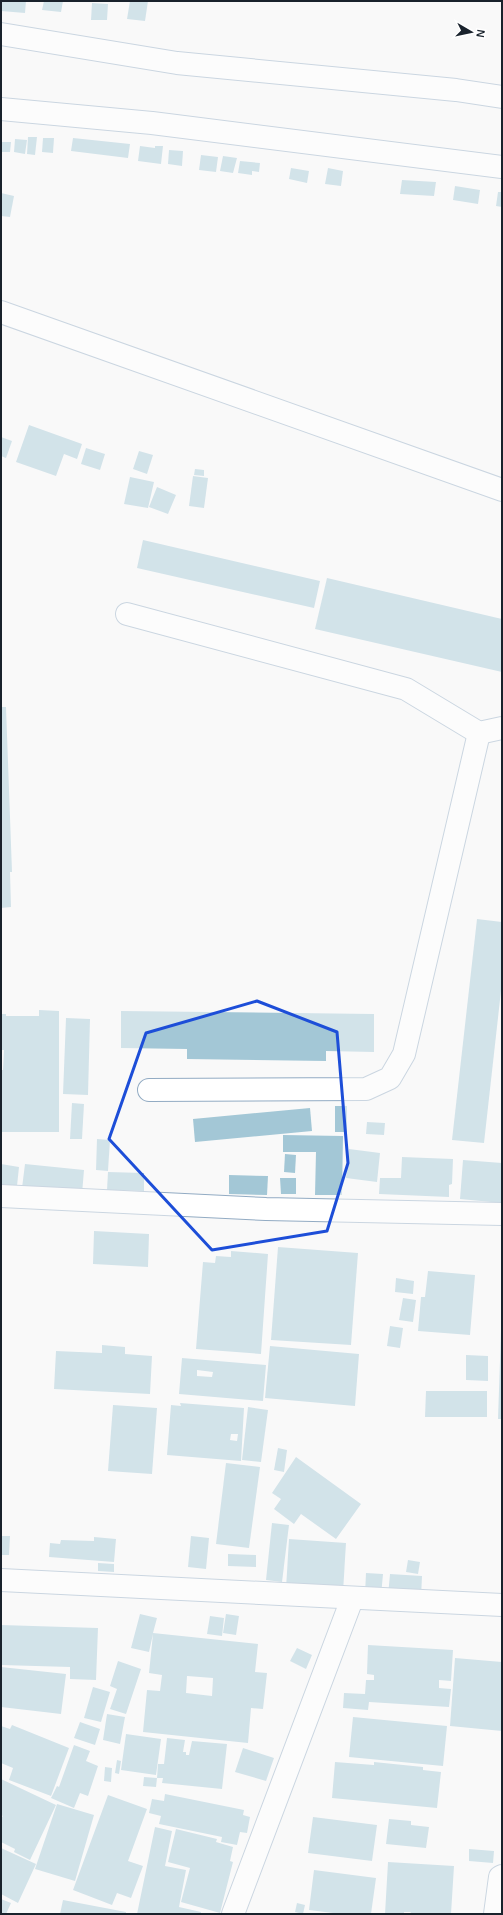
<svg xmlns="http://www.w3.org/2000/svg" width="503" height="1915" font-family="Helvetica,sans-serif">
	<style>
		.building { fill: #a3c7d6; fill-rule: evenodd }
		.lines { fill: none; stroke-linecap: round; stroke-linejoin: round }
		.minor-casing { stroke: #92abc3; stroke-width: 24 }
		.minor { stroke: #fff; stroke-width: 22 }
		.marked { fill: none; stroke: #1d4ed8; stroke-width: 3; stroke-linejoin: round }
	</style>
	<rect width="100%" height="100%" fill="#f9f9f9"/>
	<g class="building">
		<path d="M1 1H26L25 13 1 11Z"/>
		<path d="M44 1H63L61 12 42 10Z"/>
		<path d="M130 1H148L145 21 127 19Z"/>
		<path d="M92 3 108 4 107 20H91Z"/>
		<path d="M28 137H37L35 155 27 154Z"/>
		<path d="M43 138H54L53 153 42 152Z"/>
		<path d="M73 138 130 144 128 158 71 151Z"/>
		<path d="M15 139 27 140 25 154 14 152Z"/>
		<path d="M1 142H11L10 152H1Z"/>
		<path d="M140 146 155 148V146H163L161 164 138 161Z"/>
		<path d="M169 150 183 151 182 166 168 164Z"/>
		<path d="M201 155 218 157 216 172 199 170Z"/>
		<path d="M223 156 237 158 233 173 220 171Z"/>
		<path d="M240 161 260 163 259 172 252 171V175L238 173Z"/>
		<path d="M291 168 309 171 307 183 289 179Z"/>
		<path d="M328 168 343 171 341 186 325 184Z"/>
		<path d="M402 180 436 182 434 196 400 194Z"/>
		<path d="M455 186 480 190 478 204 453 200Z"/>
		<path d="M498 192H502V207L496 206Z"/>
		<path d="M1 193 14 196 10 217 1 216Z"/>
		<path d="M29 425 82 444 77 459 64 454 56 476 16 462Z"/>
		<path d="M1 437 12 441 6 458 1 456Z"/>
		<path d="M86 448 105 454 100 470 81 464Z"/>
		<path d="M139 451 153 455 147 474 133 469Z"/>
		<path d="M195 469 204 470V476L194 475Z"/>
		<path d="M193 476 208 478 204 508 189 506Z"/>
		<path d="M130 477 154 482 148 508 124 504Z"/>
		<path d="M157 487 176 495 168 514 149 507Z"/>
		<path d="M143 540 320 581 314 608 137 568Z"/>
		<path d="M327 578 502 619V672L315 629Z"/>
		<path d="M1 707H6L12 872H10L11 907 1 908Z"/>
		<path d="M477 919 502 922V982L484 1143 452 1140Z"/>
		<path d="M39 1010 59 1011V1132H1V1070H3L4 1050H1V1014H6V1016H39Z"/>
		<path d="M121 1011 374 1014V1052L326 1051V1061L187 1059V1049L121 1048Z"/>
		<path d="M66 1018 90 1019 88 1095 63 1094Z"/>
		<path d="M72 1103 84 1104 82 1139H70Z"/>
		<rect x="335" y="1106" width="12" height="26"/>
		<path d="M310 1108 312 1131 195 1142 193 1119Z"/>
		<path d="M367 1122 385 1123 384 1135 366 1134Z"/>
		<path d="M283 1135 343 1136 342 1195H315L316 1152H283Z"/>
		<path d="M97 1139 110 1140 108 1171 96 1170Z"/>
		<path d="M349 1149 380 1153 377 1182 346 1178Z"/>
		<path d="M285 1154 296 1155 295 1173 284 1172Z"/>
		<path d="M402 1157 453 1159 452 1184 449 1185V1197L379 1194 380 1178H401Z"/>
		<path d="M463 1160 502 1163V1203L460 1199Z"/>
		<path d="M1 1164 19 1167 17 1186 1 1184Z"/>
		<path d="M25 1164 84 1170 82 1194 22 1188Z"/>
		<path d="M108 1172 144 1173V1191L107 1190Z"/>
		<path d="M229 1175 268 1176 267 1195 229 1194Z"/>
		<path d="M280 1178H296V1194H281Z"/>
		<path d="M94 1231 149 1234 148 1267 93 1264Z"/>
		<path d="M278 1247 358 1253 351 1345 271 1340Z"/>
		<path d="M231 1251 268 1254 261 1354 196 1349 203 1262 215 1263 216 1256 231 1257Z"/>
		<path d="M428 1271 475 1275 470 1335 418 1331 421 1297H425Z"/>
		<path d="M396 1278 414 1281 413 1294 395 1292Z"/>
		<path d="M403 1298 416 1300 413 1322 399 1320Z"/>
		<path d="M390 1326 403 1328 400 1348 387 1346Z"/>
		<path d="M501 1331H502V1419H498Z"/>
		<path d="M102 1345 125 1347V1354L152 1356 150 1394 54 1389 56 1351 102 1353Z"/>
		<path d="M270 1346 359 1354 355 1406 265 1398Z"/>
		<path d="M466 1355 488 1356V1381L466 1380Z"/>
		<path d="M182 1358 266 1365 263 1401 179 1394ZM197 1370 213 1372 212 1377 197 1376Z"/>
		<path d="M426 1391H487V1417H425Z"/>
		<path d="M180 1403 244 1408 241 1461 167 1455 171 1405 181 1406ZM231 1434H238L237 1441 230 1440Z"/>
		<path d="M113 1405 157 1408 152 1474 108 1471Z"/>
		<path d="M248 1407 268 1410 261 1462 242 1460Z"/>
		<path d="M278 1448 287 1450 284 1472 274 1470Z"/>
		<path d="M296 1457 361 1504 336 1539 301 1514 294 1524 274 1509 281 1499 272 1493Z"/>
		<path d="M226 1463 260 1467 249 1548 216 1544Z"/>
		<path d="M272 1523 289 1525 282 1582 266 1580Z"/>
		<path d="M1 1536H10L9 1555H1Z"/>
		<path d="M191 1536 209 1538 206 1569 188 1567Z"/>
		<path d="M94 1537 116 1539 114 1562 49 1557 50 1543 60 1544 61 1540 94 1541Z"/>
		<path d="M289 1539 346 1543 343 1592 286 1588Z"/>
		<path d="M228 1554 256 1555V1567L228 1566Z"/>
		<path d="M408 1560 420 1562 418 1574 406 1572Z"/>
		<path d="M98 1563 114 1564V1572L98 1571Z"/>
		<path d="M366 1573 383 1574 381 1596 365 1594Z"/>
		<path d="M390 1574 422 1576 421 1598 388 1596Z"/>
		<path d="M140 1614 157 1618 153 1633 258 1644 255 1672 267 1673 263 1709 251 1708 248 1743 143 1732 147 1690 160 1691 162 1675 149 1673 153 1634 149 1652 131 1648ZM187 1676 213 1678 212 1696 186 1693Z"/>
		<path d="M226 1614 239 1616 236 1635 223 1633Z"/>
		<path d="M210 1616 224 1618 222 1636 207 1634Z"/>
		<path d="M1 1625 98 1628 96 1680 70 1679V1667L1 1665Z"/>
		<path d="M368 1645 453 1650 451 1681 439 1680V1688L451 1689 449 1707 369 1702 368 1710 343 1708 344 1693 365 1694 366 1680H374V1675L367 1674Z"/>
		<path d="M297 1648 312 1655 306 1669 290 1661Z"/>
		<path d="M455 1658 502 1662V1731L450 1726Z"/>
		<path d="M118 1661 141 1669 126 1714 110 1709 117 1689 110 1686Z"/>
		<path d="M1 1667 66 1674 61 1714 1 1707Z"/>
		<path d="M93 1687 110 1692 101 1722 84 1718Z"/>
		<path d="M107 1714 125 1717 120 1744 103 1740Z"/>
		<path d="M353 1717 447 1726 443 1766 349 1757Z"/>
		<path d="M80 1722 100 1729 95 1745 74 1738Z"/>
		<path d="M12 1725 69 1748 51 1796 9 1780 13 1768 1 1763V1726L10 1729Z"/>
		<path d="M126 1734 161 1739 156 1775 121 1770Z"/>
		<path d="M167 1738 185 1740 183 1752H186V1755H189L192 1741 227 1744 222 1789 162 1783 163 1778H157L158 1764H164Z"/>
		<path d="M74 1745 90 1751 86 1761 98 1766 88 1796 80 1793 74 1808 51 1798 57 1786 59 1787Z"/>
		<path d="M243 1748 274 1758 266 1781 235 1772Z"/>
		<path d="M117 1760 121 1761 119 1774 115 1773Z"/>
		<path d="M335 1762 374 1765V1762L423 1767V1770L441 1772 437 1808 332 1798Z"/>
		<path d="M105 1767 112 1768 111 1782 104 1781Z"/>
		<path d="M144 1777 157 1778 156 1787 143 1786Z"/>
		<path d="M1 1779 56 1805 30 1860 14 1852 15 1849 1 1842V1818L3 1816 1 1815Z"/>
		<path d="M165 1794 244 1810 243 1815 250 1817 247 1833 240 1832 237 1845 221 1842 222 1837 159 1824 161 1816 149 1813 152 1799 164 1801Z"/>
		<path d="M108 1795 147 1809 128 1861 143 1866 131 1898 117 1893 112 1905 73 1890Z"/>
		<path d="M57 1804 94 1815 75 1881 35 1869Z"/>
		<path d="M313 1817 377 1825 372 1861 308 1853Z"/>
		<path d="M389 1819 411 1821V1825L429 1827 426 1848 386 1844Z"/>
		<path d="M155 1827 172 1831 165 1866 186 1870 179 1907 201 1912V1914H137Z"/>
		<path d="M176 1829 217 1839 216 1842 233 1847 230 1861 233 1862 220 1913 181 1902 190 1868 168 1862Z"/>
		<path d="M1 1848 36 1864 18 1903 1 1894Z"/>
		<path d="M469 1849 494 1851 493 1863 469 1861Z"/>
		<path d="M388 1862 454 1866 451 1914H410L411 1912H404V1914H385Z"/>
		<path d="M314 1870 376 1878 371 1914H341L309 1910Z"/>
		<path d="M1 1899 11 1903 6 1914H1Z"/>
		<path d="M63 1900 126 1912V1914H60Z"/>
		<path d="M297 1903 305 1905 303 1914 295 1912Z"/>
	</g>
	<g class="lines">
		<g class="minor-casing">
			<g id="minor">
				<path d="M1 34 177 63 456 90 502 97"/>
				<path d="M1 109 152 123 502 167"/>
				<path d="M1 312 502 490"/>
				<path d="M127 614 406 689 479 733 502 728"/>
				<path d="M149 1090 366 1089 390 1078 404 1054 479 733"/>
				<path d="M1 1196 266 1209 502 1214"/>
				<path d="M1 1580 502 1605"/>
				<path d="M233 1914 352 1599"/>
				<path d="M495 1914 500 1877 502 1876"/>
			</g>
		</g>
		<use href="#minor" class="minor"/>
	</g>
	<path d="M0 0H503V1915H0ZM257 1001 337 1032 348 1163 327 1231 212 1250 109 1139 146 1033Z" fill="#f9f9f9" fill-opacity=".55" fill-rule="evenodd"/>
	<path class="marked" d="M257 1001 337 1032 348 1163 327 1231 212 1250 109 1139 146 1033Z"/>
	<rect width="503" height="1915" fill="none" stroke="#19222c" stroke-width="4"/>
	<g transform="translate(471 32) rotate(99)" stroke="#ffffff" stroke-width="3" paint-order="stroke">
	<path d="M0-3L7 15L0 10L-7 15Z" fill="#19222c"/>
	<text y="-6" font-size="11" font-weight="bold" text-anchor="middle" fill="#19222c">N</text>
	</g>
</svg>
